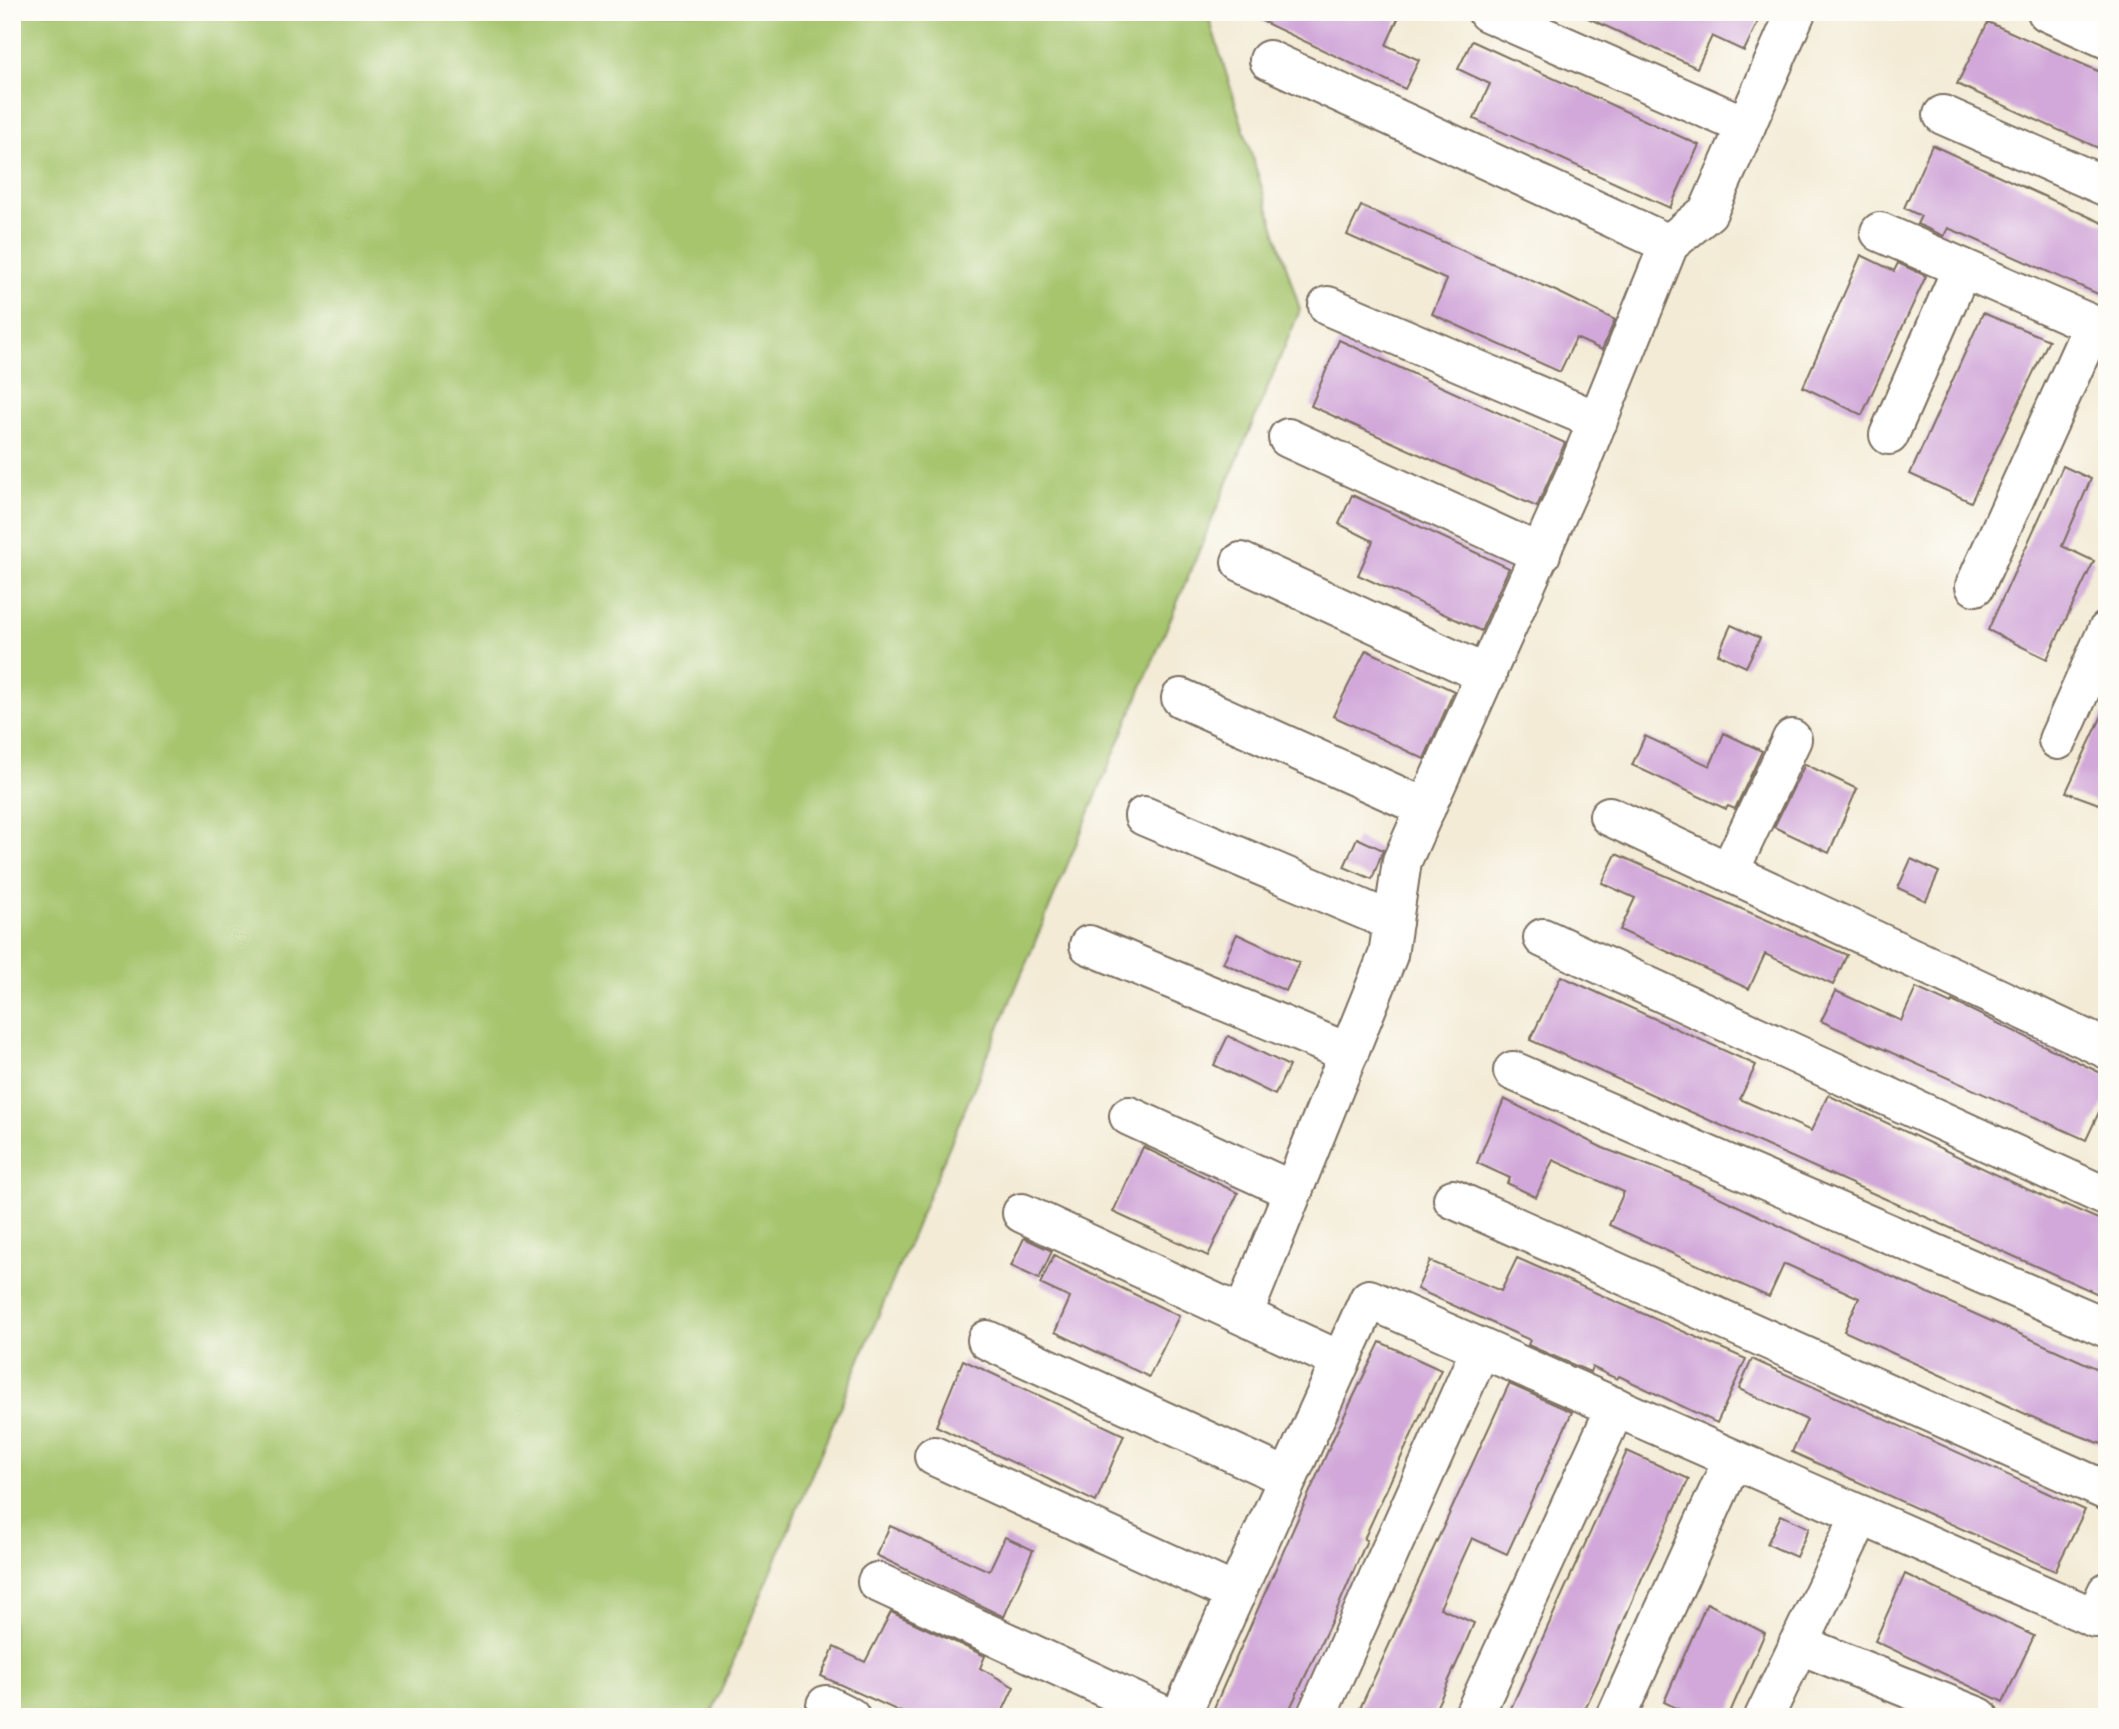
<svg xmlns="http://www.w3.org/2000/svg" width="2119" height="1729" font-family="Mali,sans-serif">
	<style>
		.green { fill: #a6c56d; stroke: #707846; stroke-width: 2 }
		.building { fill: #d1a8d9 }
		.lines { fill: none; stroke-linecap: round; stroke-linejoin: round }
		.minor-casing { stroke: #7b6e5e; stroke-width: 42 }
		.minor { stroke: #fff; stroke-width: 38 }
	</style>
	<rect width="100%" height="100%" fill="#fdfcf7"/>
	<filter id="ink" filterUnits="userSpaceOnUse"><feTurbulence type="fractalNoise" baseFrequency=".0143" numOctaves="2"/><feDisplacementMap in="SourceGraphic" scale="14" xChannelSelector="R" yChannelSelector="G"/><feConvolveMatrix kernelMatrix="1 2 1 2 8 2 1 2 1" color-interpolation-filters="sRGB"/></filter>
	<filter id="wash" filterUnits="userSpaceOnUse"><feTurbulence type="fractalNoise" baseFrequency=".00686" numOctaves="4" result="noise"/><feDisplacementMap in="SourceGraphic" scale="28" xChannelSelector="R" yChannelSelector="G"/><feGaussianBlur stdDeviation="1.57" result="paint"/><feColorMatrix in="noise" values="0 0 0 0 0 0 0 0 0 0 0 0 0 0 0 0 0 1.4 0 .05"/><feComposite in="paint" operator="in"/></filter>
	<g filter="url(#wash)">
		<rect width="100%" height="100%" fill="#f3ebd6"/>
		<path class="green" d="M12 12H1207L1300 310 710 1717H12Z"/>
		<g id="blocks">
			<g class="building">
				<path d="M1243 12H1401L1386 45 1419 60 1405 89Z"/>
				<path d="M1575 12H1737L1758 22 1744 51 1712 36 1697 68Z"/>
				<path d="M1988 22 2107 75V152L1957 84Z"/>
				<path d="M1472 41 1699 145 1670 208 1474 119 1490 84 1458 69Z"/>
				<path d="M1932 145 2107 225V298L1965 235 1948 228 1944 236 1917 224 1921 216 1904 208Z"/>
				<path d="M1361 206 1560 293 1615 320 1602 350 1576 338 1560 372 1432 314 1447 280 1347 235Z"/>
				<path d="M1861 255 1894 271 1898 263 1926 276 1862 415 1803 387Z"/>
				<path d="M1983 313 2049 340 1971 502 1910 474Z"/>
				<path d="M1339 340 1565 443 1537 507 1311 406Z"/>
				<path d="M2063 466 2091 479 2062 546 2094 561 2047 659 1988 630Z"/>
				<path d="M1352 495 1509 568 1481 631 1358 575 1373 541 1339 524Z"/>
				<path d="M1731 625 1760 638 1746 667 1718 654Z"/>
				<path d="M1366 650 1454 691 1424 759 1333 716Z"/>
				<path d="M2107 705V807L2066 792Z"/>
				<path d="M1724 733 1762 751 1735 809 1728 806 1726 809 1632 765 1645 736 1710 766Z"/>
				<path d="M1805 764 1857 789 1829 853 1774 827Z"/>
				<path d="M1357 838 1383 850 1372 879 1344 867Z"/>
				<path d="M1616 854 1847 955 1833 985 1765 954 1749 989 1620 930 1635 898 1602 883Z"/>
				<path d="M1911 859 1939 872 1926 901 1898 888Z"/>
				<path d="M1237 934 1299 963 1286 991 1223 963Z"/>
				<path d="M1561 976 1756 1065 1740 1099 1811 1131 1828 1095 2063 1206 2064 1204 2107 1223V1298L1530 1040Z"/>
				<path d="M1916 988 1951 1004 1952 1001 2107 1076V1095L2086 1140 1821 1021 1836 991 1901 1021Z"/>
				<path d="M1228 1036 1289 1066 1275 1095 1214 1065Z"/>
				<path d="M1504 1099 1603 1148 1671 1174 1805 1238 2107 1373V1446L2041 1421 1844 1331 1859 1298 1788 1265 1784 1264 1769 1297 1609 1225 1624 1192 1553 1160 1536 1197 1507 1183 1510 1178 1477 1163Z"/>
				<path d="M1143 1147 1238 1193 1208 1256 1113 1212Z"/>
				<path d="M1024 1238 1052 1251 1039 1279 1011 1266Z"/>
				<path d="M1054 1255 1179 1316 1149 1377 1055 1332 1070 1298 1040 1284Z"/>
				<path d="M1517 1258 1746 1359 1717 1423 1619 1376 1617 1379 1592 1367 1590 1372 1528 1345 1530 1340 1417 1289 1430 1261 1501 1291Z"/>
				<path d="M1380 1342 1441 1370 1364 1539 1367 1540 1338 1607 1286 1717H1210L1334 1437Z"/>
				<path d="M1752 1359 2085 1510 2055 1571 1792 1452 1807 1420 1739 1389Z"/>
				<path d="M963 1360 1124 1435 1096 1502 936 1426Z"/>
				<path d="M1509 1384 1572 1412 1507 1554 1472 1538 1440 1608 1474 1623 1460 1656 1432 1717H1356Z"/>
				<path d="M1627 1451 1689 1479 1642 1578 1599 1679 1581 1717H1507Z"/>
				<path d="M1781 1515 1809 1528 1796 1557 1767 1544Z"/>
				<path d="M890 1526 989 1571 1005 1537 1033 1550 1004 1617 876 1555Z"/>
				<path d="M1905 1574 2034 1636 2003 1702 1875 1641Z"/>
				<path d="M1707 1603 1765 1633 1728 1717H1695L1664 1702Z"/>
				<path d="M891 1612 985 1656 980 1668 1014 1687 1000 1717H912L821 1676 834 1647 865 1662Z"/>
			</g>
		</g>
	</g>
	<g filter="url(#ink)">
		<use href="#blocks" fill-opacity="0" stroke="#7b6e5e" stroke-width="2"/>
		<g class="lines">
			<g class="minor-casing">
				<g id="minor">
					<path d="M1487 12 1746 126"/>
					<path d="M2047 12 2107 39"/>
					<path d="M1269 60 1669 244 1708 212 1796 12"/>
					<path d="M1943 115 2107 187"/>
					<path d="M1880 232 2107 331"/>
					<path d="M1328 306 1598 421"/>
					<path d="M1889 435 1962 268"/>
					<path d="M1288 438 1541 554"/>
					<path d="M1241 562 1487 675"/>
					<path d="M1975 586 2093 325"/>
					<path d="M1181 698 1426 808"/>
					<path d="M2058 740 2107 631"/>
					<path d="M1144 816 1393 922"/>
					<path d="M1609 816 2107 1049"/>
					<path d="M1729 872 1792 739"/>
					<path d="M1543 938 2107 1197"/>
					<path d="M1089 945 1349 1053"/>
					<path d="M1513 1071 2107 1328"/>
					<path d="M1129 1116 1293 1191"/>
					<path d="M1453 1199 2107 1491"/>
					<path d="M1022 1213 1341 1361"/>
					<path d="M1243 1315 1388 955 1402 861 1580 464 1669 244"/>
					<path d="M987 1340 1288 1478"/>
					<path d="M934 1456 1236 1594"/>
					<path d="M877 1582 1168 1717"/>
					<path d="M1798 1644 1979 1717"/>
					<path d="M826 1705 850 1717"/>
					<path d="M1180 1717 1369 1299 1481 1348"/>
					<path d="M1316 1717 1481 1348 2095 1618 2107 1592"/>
					<path d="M1473 1717 1616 1407"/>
					<path d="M1616 1717 1733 1459"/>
					<path d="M1764 1717 1861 1515"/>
				</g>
			</g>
			<use href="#minor" class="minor"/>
		</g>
	</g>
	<rect width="2119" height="1729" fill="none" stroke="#fdfcf7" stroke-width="42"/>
</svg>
